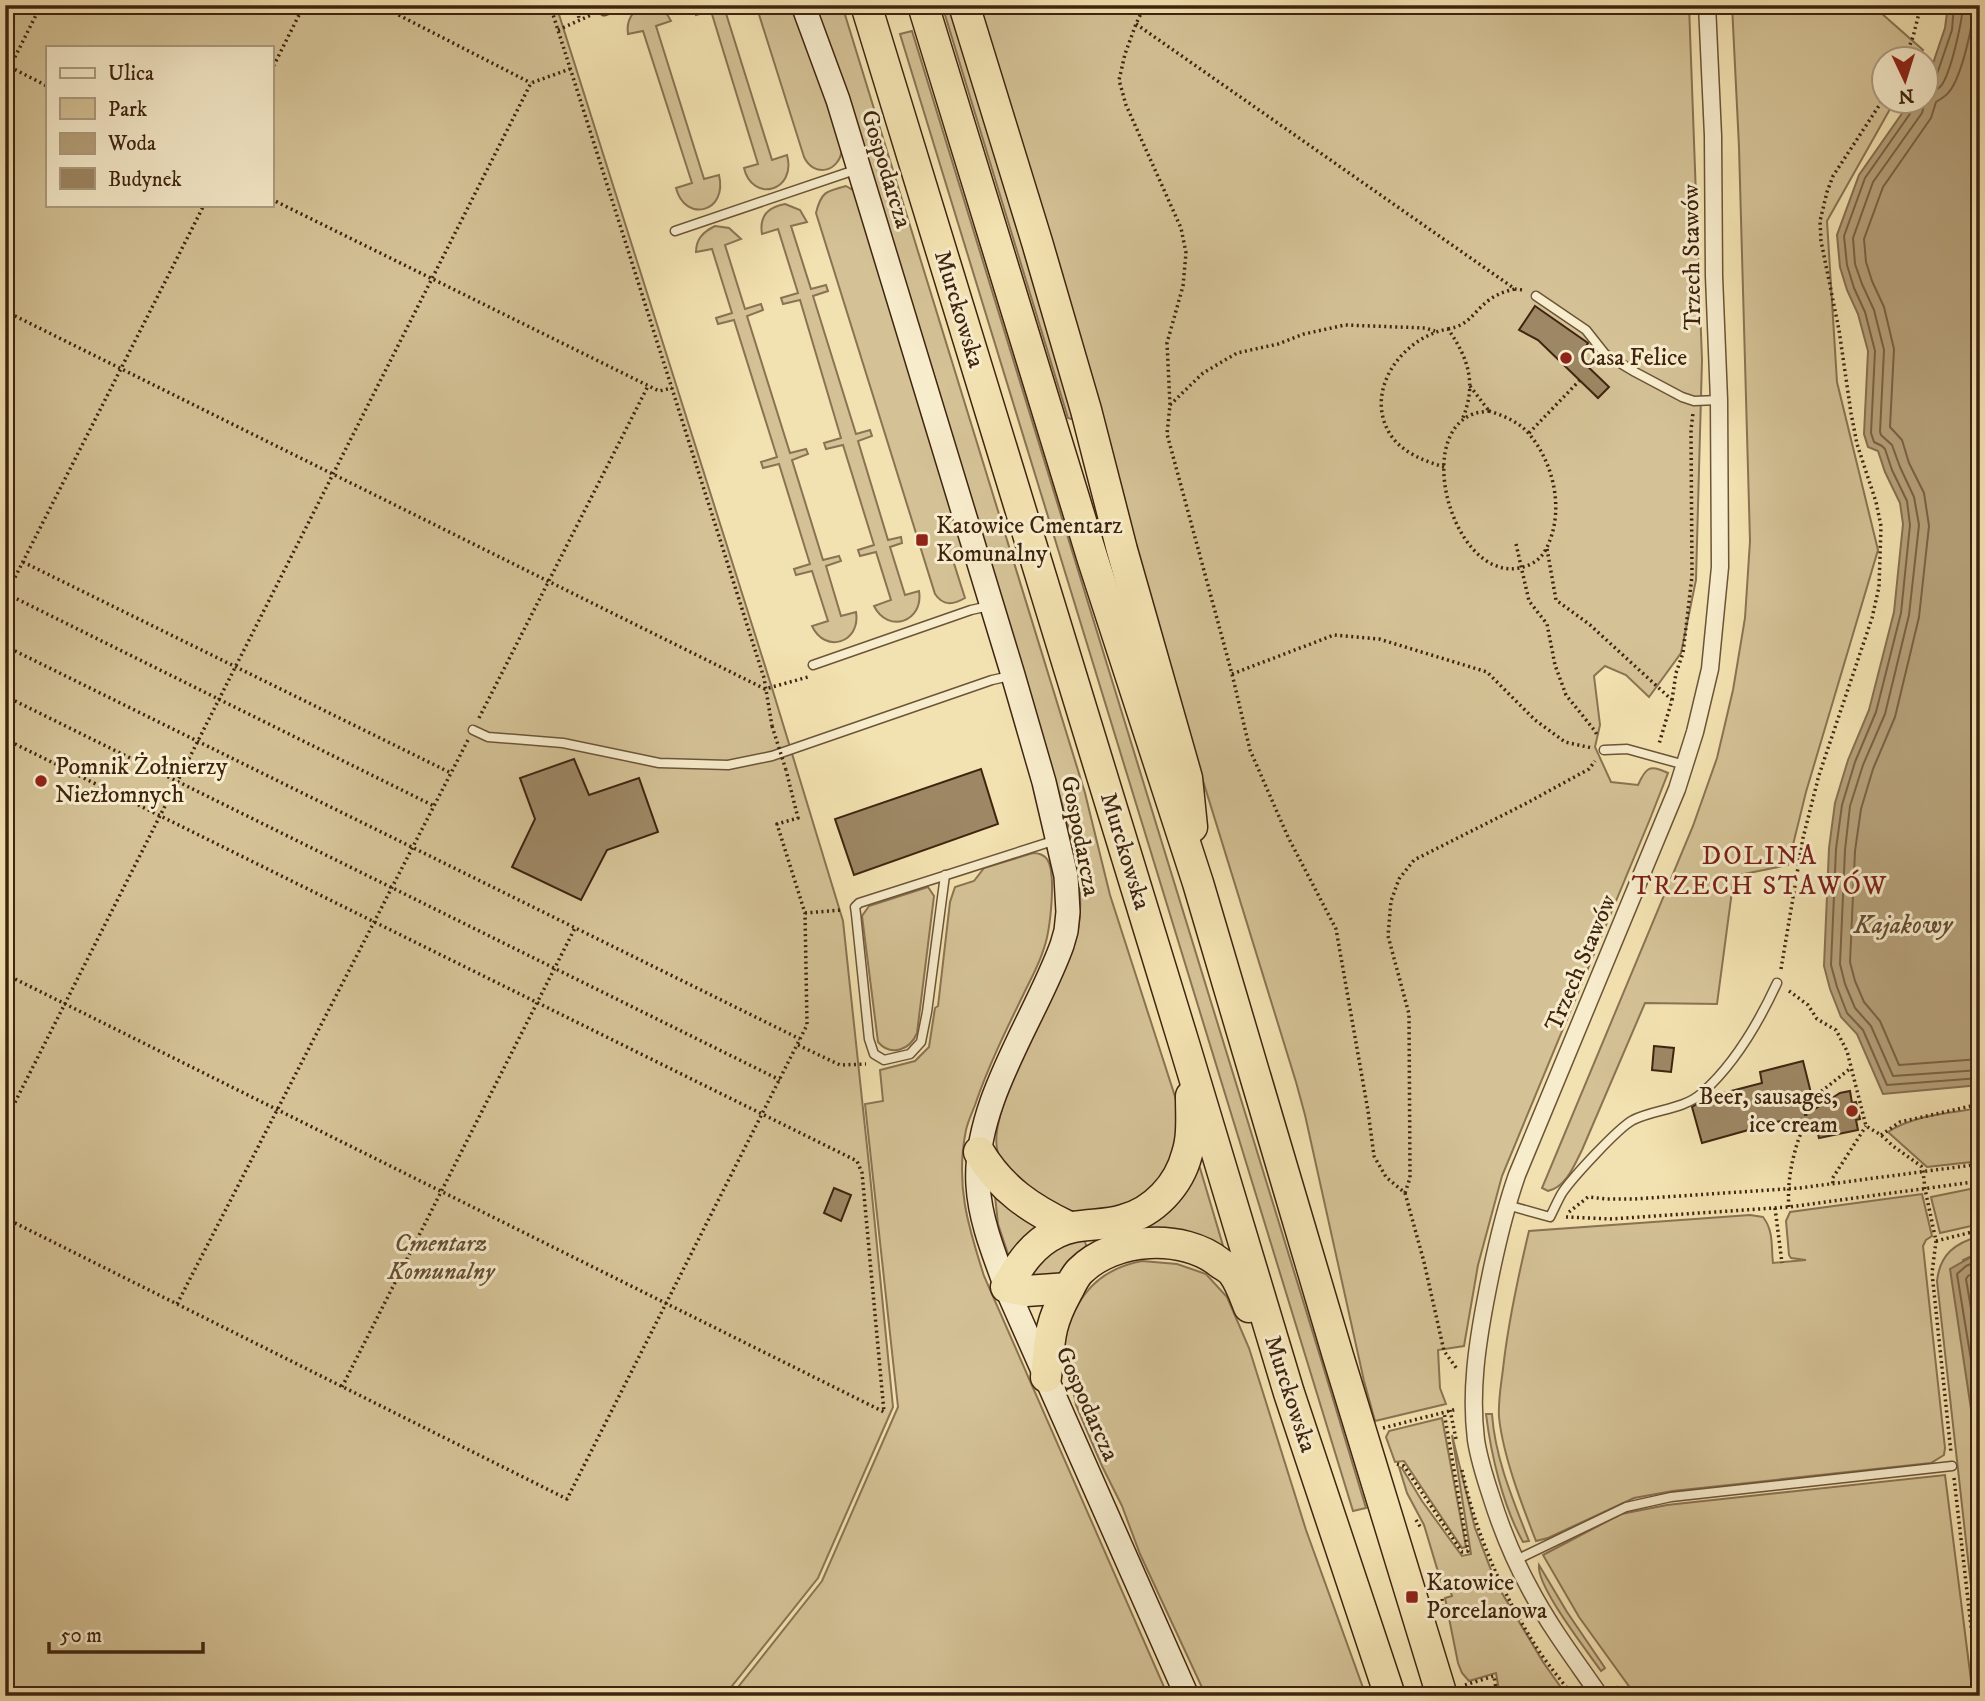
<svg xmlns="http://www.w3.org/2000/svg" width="1985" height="1701" font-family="'IM FELL DW Pica',serif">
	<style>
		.green { fill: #d4c296; stroke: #8a7353; stroke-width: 2; fill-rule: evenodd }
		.water { fill: #b6a17a; stroke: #866f50; stroke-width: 2 }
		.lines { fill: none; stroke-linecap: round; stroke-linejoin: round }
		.shore { stroke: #7a6245; stroke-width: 2 }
		.building { fill: #9d8764; stroke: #3f2410; stroke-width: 2 }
		.lane-casing { stroke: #6c5438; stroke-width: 11 }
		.street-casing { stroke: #6c5438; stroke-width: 19 }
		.secondary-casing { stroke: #3f2410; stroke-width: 26 }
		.highway-casing { stroke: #3f2410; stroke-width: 33 }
		.path { stroke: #3f2410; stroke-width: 3.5; stroke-dasharray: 2 3.5; stroke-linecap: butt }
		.lane { stroke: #f7eccc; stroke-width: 8 }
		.street { stroke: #f7eccc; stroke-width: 16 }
		.secondary { stroke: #f7eccc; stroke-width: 23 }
		.highway { stroke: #f3e2b1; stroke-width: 30 }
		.path-bridge { stroke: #3f2410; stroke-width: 3.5; stroke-dasharray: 2 3.5; stroke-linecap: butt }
		.poi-dot { fill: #8f2418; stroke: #f7eccc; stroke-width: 2.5 }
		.labels { text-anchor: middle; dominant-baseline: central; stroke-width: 6; stroke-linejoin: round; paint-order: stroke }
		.street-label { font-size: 24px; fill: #3f2410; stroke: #f7eccc }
		.poi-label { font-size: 24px; fill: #3f2410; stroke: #f7eccc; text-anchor: start }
		.park-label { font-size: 24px; font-style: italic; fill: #644c32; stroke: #f7eccc }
		.neighbourhood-label { font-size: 26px; letter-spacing: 2px; fill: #7a1f14; stroke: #f7eccc }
		.water-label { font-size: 26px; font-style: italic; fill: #634a30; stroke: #f7eccc }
	</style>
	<rect width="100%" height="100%" fill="#f3e2b1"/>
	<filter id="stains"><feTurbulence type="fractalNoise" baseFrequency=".00286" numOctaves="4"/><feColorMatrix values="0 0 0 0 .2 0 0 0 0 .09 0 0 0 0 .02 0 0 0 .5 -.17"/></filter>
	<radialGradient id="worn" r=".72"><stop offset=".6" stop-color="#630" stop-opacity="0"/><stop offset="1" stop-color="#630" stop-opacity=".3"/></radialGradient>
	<g class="green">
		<path d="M5 5H556L772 688 843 921 869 1165 893 1407 818 1578 724 1696H5ZM47 47H271V205H47Z"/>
		<path d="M645 5C658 5 665 9 671 21L656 26 704 179 719 175C728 213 685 223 676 188L692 183 643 31 628 34C626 21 632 10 645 5Z"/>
		<path d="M695 5H726L724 7 772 160 787 155C797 192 752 203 744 168L758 164 711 11 696 15Z"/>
		<path d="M756 5H792L794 9 813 56 842 150C839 172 814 178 804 157Z"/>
		<path d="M815 5H842L1085 793 1110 895 1180 1112 1179 1133 1167 1169 1137 1205C1121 1208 1095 1215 1079 1215 1072 1215 1034 1196 1026 1191 1022 1189 1019 1184 1016 1180 1010 1172 1001 1162 998 1153 983 1108 1068 985 1078 930 1089 873 1058 794 1042 738Z"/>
		<path d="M942 5H950L1043 306 1073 418 1071 419 1068 418Z"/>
		<path d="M977 5H1689L1702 360 1696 580 1681 653 1649 697 1626 675 1605 666 1594 676 1600 725 1595 747 1611 782 1638 785C1646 767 1650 764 1668 773L1650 819 1502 1176 1478 1265 1464 1346 1438 1350 1440 1388 1446 1404 1375 1421 1364 1381 1305 1115 1296 1082 1150 609Z"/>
		<path d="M1732 5H1872L1923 50 1917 59 1884 60V102H1894L1827 221 1837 382 1878 550 1806 792 1788 865 1734 876 1717 1004 1645 1003 1582 1150C1574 1166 1566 1187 1548 1191L1542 1188 1693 826 1717 758 1733 690 1745 618 1750 541 1739 147Z"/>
		<path d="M912 31 1320 1356 1366 1508 1353 1511 900 34Z"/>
		<path d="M846 186 856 192 964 549 951 554 965 598C953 605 943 606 935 594L816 213C821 192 826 191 846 186Z"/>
		<path d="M785 204 800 210 807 222 791 226 811 289 826 285 828 291 813 296 856 434 870 430 872 436 858 441 888 540 901 537 902 543 890 547 905 595 919 591C924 622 888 634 874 606L891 600 876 552 860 556 858 550 874 545 843 445 826 449 824 443 841 438 800 300 783 304 781 298 798 293 778 229 762 234C759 216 768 207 785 204Z"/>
		<path d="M715 226 729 228 741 239 725 245 745 309 761 304 763 310 747 316 790 453 806 449 808 454 792 460 823 560 839 556 841 561 826 566 841 616 856 612C861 643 825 654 812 626L828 621 812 571 796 575 794 569 810 564 779 464 763 468 761 462 777 457 734 320 718 324 716 318 732 313 712 249 696 252C696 239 703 232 715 226Z"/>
		<path d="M1033 853C1038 853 1043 854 1047 859 1057 874 1050 931 1044 948 1040 962 1033 975 1027 987 1008 1026 989 1064 975 1105 972 1113 968 1121 966 1130 955 1184 968 1226 984 1276L1168 1696H731L822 1581 898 1407 865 1104 883 1101 880 1070 915 1061 929 1047 935 1008 938 1006 950 902 955 887 974 881 984 868Z"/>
		<path d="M928 887 934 896 917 1033C910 1050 891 1057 878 1042L862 916 869 906Z"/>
		<path d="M1980 1108V1161L1927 1167 1888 1132C1914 1115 1950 1113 1980 1108Z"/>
		<path d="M1200 1168 1224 1249 1137 1231 1196 1170Z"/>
		<path d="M1980 1187V1224L1940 1233 1931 1197Z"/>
		<path d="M1922 1194 1932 1236 1926 1240 1923 1246 1945 1448 1944 1455 1931 1463 1673 1491 1634 1498 1548 1538 1536 1541C1522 1505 1503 1456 1499 1417 1498 1401 1501 1385 1503 1369 1508 1323 1518 1277 1529 1231L1750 1215 1763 1217C1774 1231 1771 1247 1773 1263L1806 1260 1791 1258 1789 1255 1786 1221 1790 1212Z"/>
		<path d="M995 1196 1046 1225 1010 1260 998 1224Z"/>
		<path d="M1980 1236V1252L1963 1260 1980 1468V1667L1937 1281C1940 1254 1955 1243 1980 1236Z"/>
		<path d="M1080 1238 1085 1242 1088 1251 1061 1276 1032 1283 1030 1272 1046 1252Z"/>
		<path d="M1142 1261 1177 1264 1206 1274 1227 1297 1249 1348 1306 1530 1366 1696H1206L1140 1554 1122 1506 1102 1466 1076 1405 1066 1354H1060C1072 1306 1089 1271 1142 1261Z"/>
		<path d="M1486 1414H1492C1495 1458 1513 1500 1529 1541L1523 1542C1503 1506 1491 1455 1486 1414Z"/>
		<path d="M1442 1418 1466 1547 1462 1548 1404 1461 1395 1462 1386 1437 1389 1431Z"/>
		<path d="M1452 1435 1475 1528 1496 1583 1543 1662 1567 1696H1500L1496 1673 1469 1681 1462 1673 1458 1663 1445 1598 1452 1596 1448 1584 1442 1585 1424 1525 1407 1493 1399 1467 1402 1468 1422 1501 1462 1556 1471 1554Z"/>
		<path d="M1945 1475 1973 1696H1636L1579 1617 1543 1555 1621 1514 1667 1505Z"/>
		<path d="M1539 1565 1567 1612 1605 1668 1601 1671C1587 1651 1536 1586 1539 1565Z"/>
	</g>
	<g class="water">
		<path d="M1948 5H1980V1085L1883 1094 1857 1034 1841 1017 1830 989 1824 966 1829 848 1835 803 1848 760 1869 710 1894 612 1903 524 1900 503 1885 472 1878 451 1868 447 1864 434 1868 351 1858 314 1847 290 1840 267 1837 235 1859 175 1910 102H1926V80L1929 75 1945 28Z"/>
		<path d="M1980 1252V1469L1950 1269Z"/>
	</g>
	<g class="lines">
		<g class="shore">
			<path d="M1974 5C1973 25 1962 76 1949 92 1946 96 1941 99 1936 102L1931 118 1883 187 1864 239 1866 262 1872 281 1884 307 1894 349 1890 427 1902 440 1909 463 1924 493 1929 526 1919 617 1895 717 1873 769 1861 809 1855 851 1850 962 1855 981 1864 1002 1880 1021 1899 1065 1980 1059"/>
			<path d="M1926 83 1932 82 1936 77 1952 30 1954 5"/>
			<path d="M1926 92C1932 92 1936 91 1941 86 1951 73 1962 22 1963 5"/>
			<path d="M1916 102 1914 108 1865 178 1844 236 1847 265 1854 288 1865 312 1875 351 1871 433 1874 442 1882 446 1885 449 1892 470 1907 501 1910 525 1901 613 1876 712 1855 762 1842 805 1836 849 1831 965 1837 987 1847 1013 1863 1030 1887 1085 1980 1078"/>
			<path d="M1925 102 1922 113 1873 182 1853 238 1855 264 1862 284 1874 310 1884 350 1880 432 1881 435 1892 445 1900 467 1914 497 1919 525 1909 615 1885 714 1863 765 1850 806 1845 850 1840 964 1845 984 1855 1008 1871 1026 1893 1076 1980 1070"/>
			<path d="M1980 1260 1966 1266 1957 1274 1980 1415"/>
			<path d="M1980 1269 1968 1276 1966 1279 1980 1362"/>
		</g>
	</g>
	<g class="building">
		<path d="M1535 306 1588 343 1579 358 1609 387 1598 398 1538 340 1519 330Z"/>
		<path d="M574 759 589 795 639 778 658 832 607 850 581 900 512 867 535 819 520 778Z"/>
		<path d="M981 769 998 824 854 875 835 819Z"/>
		<path d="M1654 1046 1674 1048 1671 1072 1652 1070Z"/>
		<path d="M1803 1061 1815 1109 1840 1093 1850 1091 1852 1103 1856 1102 1860 1119 1856 1120 1858 1130 1819 1138 1815 1120 1787 1128 1784 1120 1702 1143 1692 1107 1708 1097 1762 1083 1760 1072Z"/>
		<path d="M834 1188 851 1195 841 1221 824 1213Z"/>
	</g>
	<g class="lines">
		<g class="lane-casing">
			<g id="lane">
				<path d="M604 11 621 5"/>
				<path d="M675 231 855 170"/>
				<path d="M1536 296 1586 330 1605 354 1635 372 1682 397 1694 401 1719 400"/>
				<path d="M813 665 971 610 989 606"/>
				<path d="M473 730 488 737 563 743 659 763 728 765 772 756 992 680 1010 676"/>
				<path d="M1604 750 1627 749 1685 765"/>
				<path d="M945 875 927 1012 921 1042 910 1054 884 1060 874 1054 869 1039 856 914 855 907 859 903 1056 840"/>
				<path d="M1507 1205 1550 1217C1554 1209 1558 1200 1562 1193 1572 1178 1618 1128 1633 1120 1655 1109 1683 1110 1702 1093 1736 1063 1759 1022 1777 983"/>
				<path d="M1516 1560 1626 1507 1671 1497 1952 1466"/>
			</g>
		</g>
		<g class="street-casing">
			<path id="street" d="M1600 1696C1576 1661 1550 1627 1530 1589 1514 1560 1501 1528 1491 1496 1485 1478 1479 1459 1476 1440 1470 1392 1477 1345 1486 1298 1494 1256 1503 1215 1517 1175L1677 789 1695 732 1710 669 1720 567 1719 400 1714 276 1713 136 1707 5"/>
		</g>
		<g class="secondary-casing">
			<path id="secondary" d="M803 5 838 100 1013 675 1044 782 1066 876 1068 912 1066 931 1062 945C1035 1020 973 1103 978 1185 980 1220 994 1254 1006 1287L1187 1696"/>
		</g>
		<g class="highway-casing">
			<g id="highway">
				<path d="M866 5 1185 1047 1289 1393 1390 1696"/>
				<path d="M923 5 1093 560 1198 883 1338 1356 1442 1696"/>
				<path d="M964 5 1037 242 1086 410 1122 550 1187 778 1192 827"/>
				<path d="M979 1152C1001 1189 1031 1209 1069 1227"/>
				<path d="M1069 1288 1026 1291 1006 1287C1019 1266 1032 1244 1056 1233 1077 1222 1101 1227 1123 1220 1154 1212 1179 1185 1187 1154 1193 1136 1191 1115 1191 1096"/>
				<path d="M1046 1377C1050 1342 1048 1327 1066 1294 1070 1287 1074 1277 1080 1271 1114 1237 1183 1233 1220 1263 1224 1266 1230 1269 1233 1273 1240 1282 1245 1297 1249 1307"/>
			</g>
		</g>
		<g class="path">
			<path d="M379 5 531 83"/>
			<path d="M550 5 764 678 772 726"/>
			<path d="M577 5 579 19"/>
			<path d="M1145 5 1136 24 1125 54 1119 80 1126 105 1181 228 1186 253 1183 286 1167 343 1170 405 1167 434 1232 674 1250 750 1288 837 1336 929 1368 1111 1374 1156 1386 1177 1405 1193 1424 1262 1444 1351 1457 1369"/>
			<path d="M5 10 21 5"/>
			<path d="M1136 24 1515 289 1523 290"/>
			<path d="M558 30 591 15"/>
			<path d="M1904 60 1913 37 1921 5"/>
			<path d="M10 67 47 86"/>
			<path d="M271 71 304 5"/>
			<path d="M5 77 36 15 33 5"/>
			<path d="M271 199 659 391 672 388"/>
			<path d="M5 311 765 689 808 677"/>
			<path d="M1448 329C1470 325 1473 312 1489 300 1497 294 1506 291 1515 289"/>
			<path d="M1470 386 1489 411"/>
			<path d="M1170 405 1203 373 1237 353 1278 344 1304 334 1345 325 1425 328 1435 331"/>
			<path d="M1489 411C1504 416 1520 422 1530 435 1553 463 1563 506 1550 540 1546 551 1541 559 1531 564 1460 598 1409 439 1473 414 1478 412 1484 412 1489 411Z"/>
			<path d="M1529 433 1580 380"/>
			<path d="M1444 467C1424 461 1401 452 1390 434 1363 390 1403 337 1448 329 1469 359 1477 385 1462 420"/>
			<path d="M1516 544 1529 601 1547 624 1555 665 1566 695 1595 731 1598 737"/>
			<path d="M1547 549 1556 600 1589 624 1672 700 1659 744"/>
			<path d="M23 562 451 773"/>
			<path d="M7 594 434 806"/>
			<path d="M5 597 204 205"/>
			<path d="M5 646 800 1039"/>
			<path d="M1232 674 1334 635 1379 639 1487 672 1535 720 1565 742 1592 748"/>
			<path d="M5 696 780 1080"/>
			<path d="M1672 700 1676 673 1683 653 1692 576 1691 430 1693 413"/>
			<path d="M479 718 648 386"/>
			<path d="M5 739 857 1161 862 1173 884 1412 5 974"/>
			<path d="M805 913 842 910"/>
			<path d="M1781 969 1803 838 1819 775 1872 618 1879 587 1881 526 1876 502 1857 444 1851 413 1839 330 1821 241 1820 221 1827 192 1833 176 1884 98"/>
			<path d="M1789 991 1808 1005 1817 1019 1836 1030 1847 1051 1866 1126 1881 1135 1893 1146 1921 1166 1923 1171 1925 1189 1936 1241 1932 1273 1951 1453"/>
			<path d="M798 1045 840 1065 866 1064"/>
			<path d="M5 1122 531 83 570 69"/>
			<path d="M1881 1135 1900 1122 1980 1104"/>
			<path d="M1833 1183 1832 1179 1866 1126"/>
			<path d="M1405 1193 1410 1178 1409 1014 1388 936 1391 901 1399 879 1414 860 1525 804 1589 769 1595 761"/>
			<path d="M1789 1207C1787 1186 1791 1164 1797 1144 1802 1127 1809 1124 1804 1105L1851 1068"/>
			<path d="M1775 1208 1782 1263"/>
			<path d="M1569 1212 1588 1197 1607 1199H1634L1800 1188 1980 1164"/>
			<path d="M1566 1217 1610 1219 1789 1207 1980 1181"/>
			<path d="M5 1218 567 1499 807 1025 805 913 777 824 798 818 786 770"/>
			<path d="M1936 1241 1980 1230"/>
			<path d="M177 1304 468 740"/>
			<path d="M342 1387 575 928"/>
			<path d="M1450 1410 1456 1439"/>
			<path d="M1383 1428 1457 1409"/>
			<path d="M1397 1464 1404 1466 1462 1552 1468 1551 1444 1412"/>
			<path d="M1462 1470C1475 1533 1503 1595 1537 1648 1548 1665 1561 1680 1573 1696"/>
			<path d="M1954 1478 1979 1696"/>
			<path d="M1416 1520 1421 1528"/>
			<path d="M1442 1599 1445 1613"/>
			<path d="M1465 1685 1494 1676 1497 1696"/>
			<path d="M1616 1687 1628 1696"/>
		</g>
		<use href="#lane" class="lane"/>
		<use href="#street" class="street"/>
		<use href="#secondary" class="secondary"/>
		<use href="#highway" class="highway"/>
		<path class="path-bridge" d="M772 726 786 770"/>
	</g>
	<g class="poi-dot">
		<circle cx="1566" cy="358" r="7"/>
		<rect x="915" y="533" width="14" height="14" rx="3.5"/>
		<circle cx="41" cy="781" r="7"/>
		<circle cx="1852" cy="1111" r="7"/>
		<rect x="1405" y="1590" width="14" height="14" rx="3.5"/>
	</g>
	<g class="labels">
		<g class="street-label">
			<text transform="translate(886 169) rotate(73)">Gospodarcza</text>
			<text transform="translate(1692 257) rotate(-91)">Trzech Stawów</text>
			<text transform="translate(959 309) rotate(73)">Murckowska</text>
			<text transform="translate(1080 836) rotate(79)">Gospodarcza</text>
			<text transform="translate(1125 851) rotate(73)">Murckowska</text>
			<text transform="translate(1581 963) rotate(-67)">Trzech Stawów</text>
			<text transform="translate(1290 1394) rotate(72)">Murckowska</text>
			<text transform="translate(1087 1404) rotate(66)">Gospodarcza</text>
		</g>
		<g class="poi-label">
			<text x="1580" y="358">Casa Felice</text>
			<text x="936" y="526">Katowice Cmentarz<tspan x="936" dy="28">Komunalny</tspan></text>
			<text x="55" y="767">Pomnik Żołnierzy<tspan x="55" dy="28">Niezłomnych</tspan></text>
			<text x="1838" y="1097" text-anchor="end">Beer, sausages,<tspan x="1838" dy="28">ice cream</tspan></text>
			<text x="1426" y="1583">Katowice<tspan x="1426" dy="28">Porcelanowa</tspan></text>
		</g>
		<g class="park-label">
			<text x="441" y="1244">Cmentarz<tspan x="441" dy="28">Komunalny</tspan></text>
		</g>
		<g class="neighbourhood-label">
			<text x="1760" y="856">DOLINA<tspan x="1760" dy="30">TRZECH STAWÓW</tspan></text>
		</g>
		<g class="water-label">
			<text x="1903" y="925">Kajakowy</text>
		</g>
	</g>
	<rect width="1985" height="1701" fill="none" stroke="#f3e2b1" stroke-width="28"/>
	<rect x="7" y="7" width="1971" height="1687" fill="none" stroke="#3f2410" stroke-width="3.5"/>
	<rect x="14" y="14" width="1957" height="1673" fill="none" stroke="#3f2410" stroke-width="2"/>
	<rect x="46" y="46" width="228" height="161" fill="#f7eccc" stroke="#ad9c81" stroke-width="2"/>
	<rect x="60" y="68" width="35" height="10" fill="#f7eccc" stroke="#ad9c81" stroke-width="2"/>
	<text x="108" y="80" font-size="21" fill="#3f2410">Ulica</text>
	<rect x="60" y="98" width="35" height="21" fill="#d4c296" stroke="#ad9c81" stroke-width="2"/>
	<text x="108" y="116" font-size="21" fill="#3f2410">Park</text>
	<rect x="60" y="133" width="35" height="21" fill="#b6a17a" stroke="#ad9c81" stroke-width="2"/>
	<text x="108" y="150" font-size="21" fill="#3f2410">Woda</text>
	<rect x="60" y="168" width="35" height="21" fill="#9d8764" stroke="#ad9c81" stroke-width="2"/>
	<text x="108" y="186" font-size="21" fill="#3f2410">Budynek</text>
	<g transform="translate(1905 80) rotate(176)"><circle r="33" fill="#f7eccc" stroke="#ad9c81" stroke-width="2"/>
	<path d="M0-5L12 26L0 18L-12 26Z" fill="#8f2418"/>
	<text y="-10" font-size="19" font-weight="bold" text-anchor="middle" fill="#3f2410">N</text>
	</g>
	<path d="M49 1642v10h154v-10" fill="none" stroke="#3f2410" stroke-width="3.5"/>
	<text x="60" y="1642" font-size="21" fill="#3f2410" stroke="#f7eccc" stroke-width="5" paint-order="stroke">50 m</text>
	<rect width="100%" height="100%" filter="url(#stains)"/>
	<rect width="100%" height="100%" fill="url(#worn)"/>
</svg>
